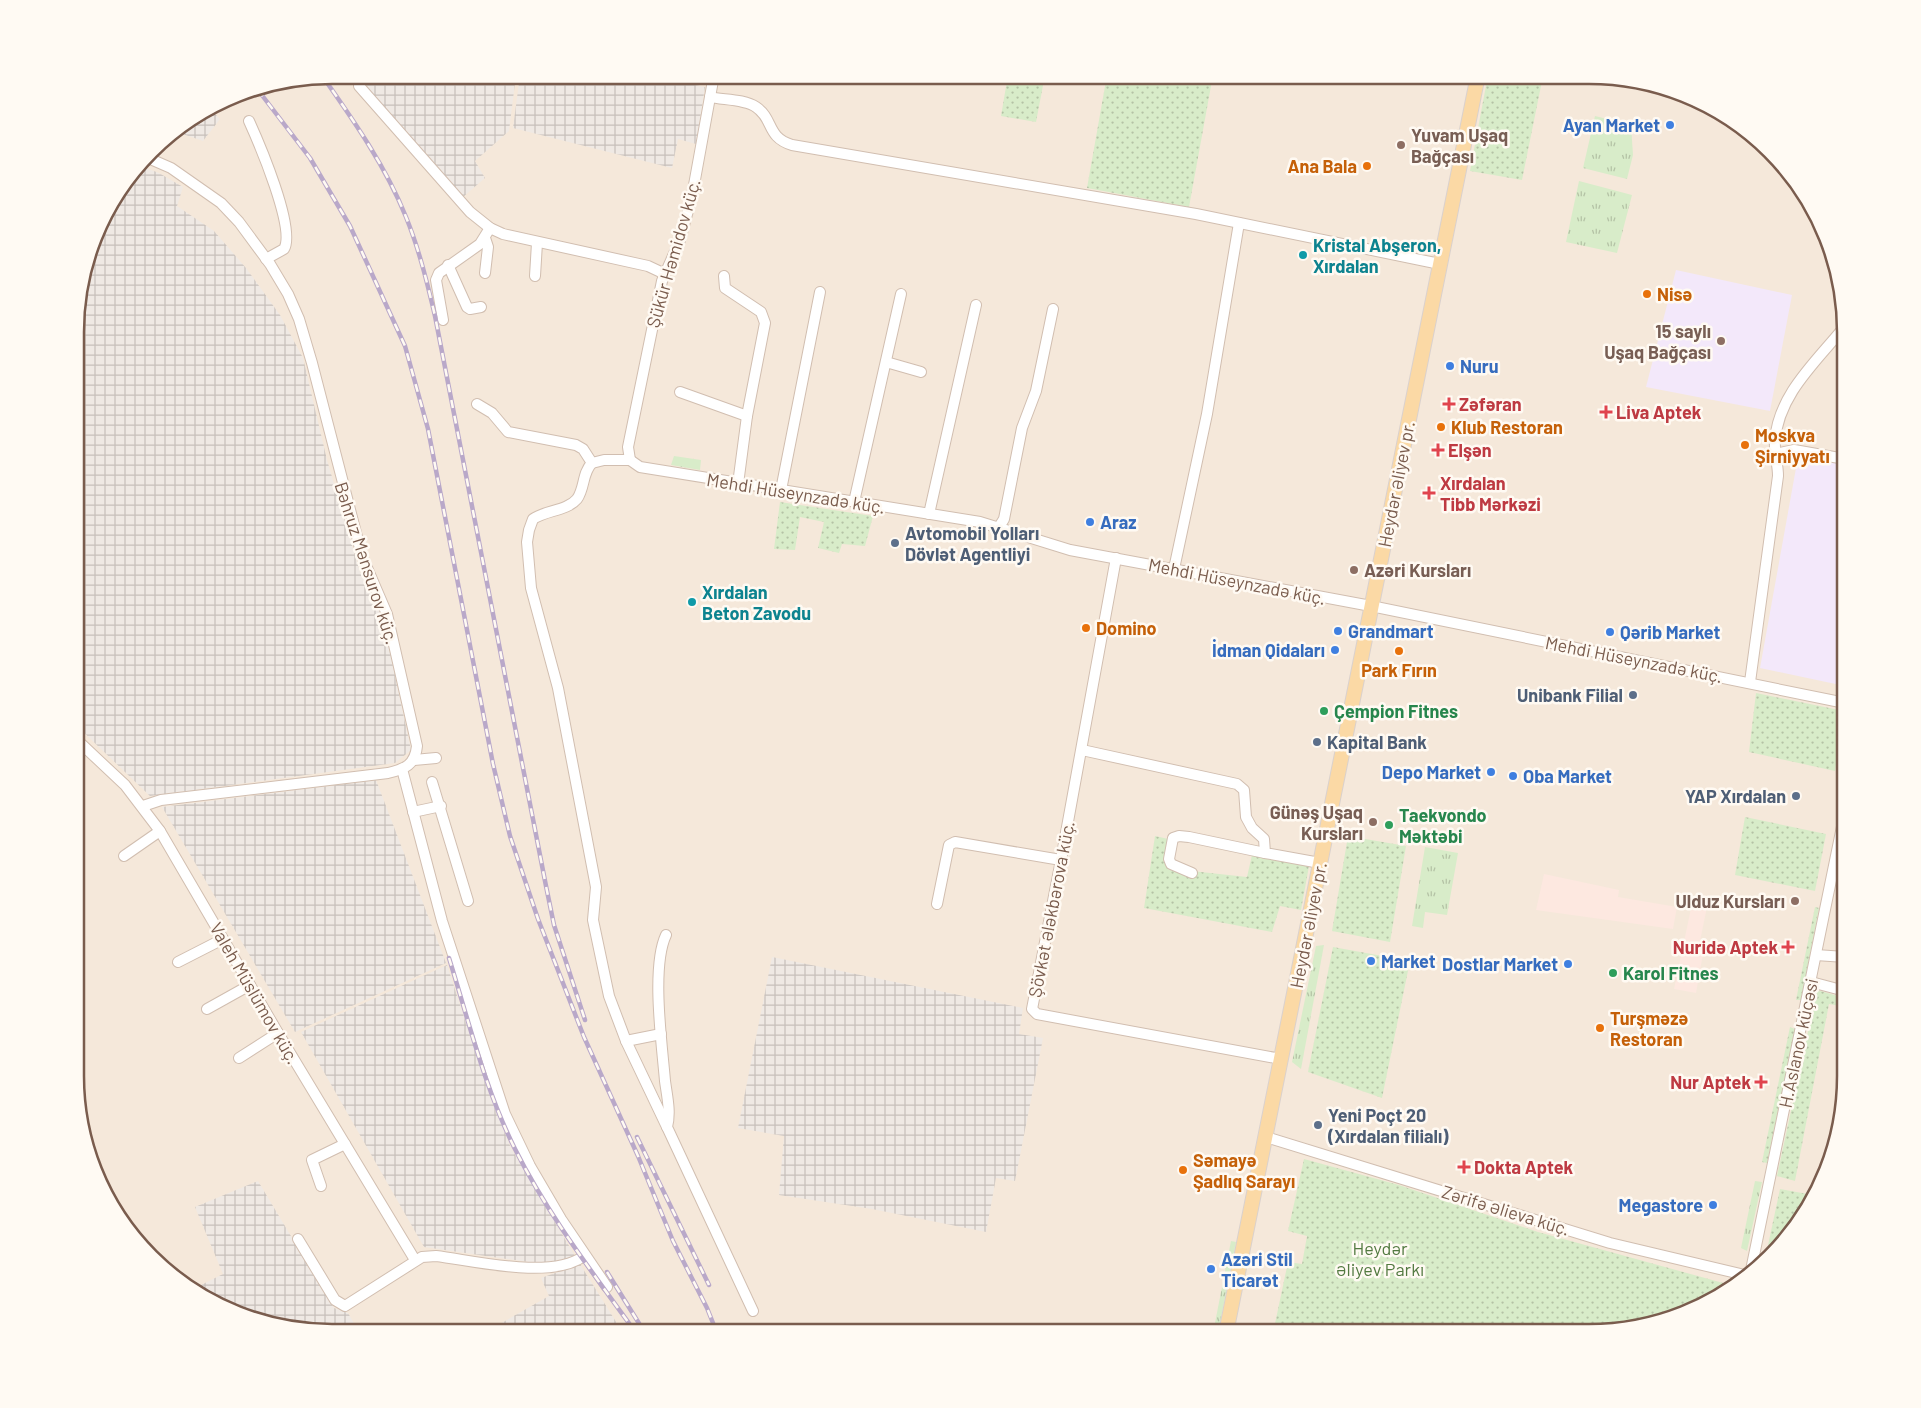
<svg xmlns="http://www.w3.org/2000/svg" width="1921" height="1408" font-family="Barlow,sans-serif">
	<style>
		.residential { fill: #f5e8da }
		.commercial { fill: #fde8e0 }
		.industrial { fill: url(#industrial-grid) }
		.education { fill: #f3e8fa }
		.grass { fill: url(#grass-tufts) }
		.park { fill: url(#park-dots) }
		.lines { fill: none; stroke-linecap: round; stroke-linejoin: round }
		.minor-casing { stroke: #d1beb0; stroke-width: 12 }
		.major-casing { stroke: #dad1cd; stroke-width: 16 }
		.minor { stroke: #fff; stroke-width: 10 }
		.major { stroke: #fbd9a5; stroke-width: 14 }
		.rail-casing { stroke: #b9a8c9; stroke-width: 4.5 }
		.rail { stroke: #fffaf3; stroke-width: 2.5; stroke-dasharray: 8; stroke-linecap: butt }
		.shop-dot { fill: #3f7fe0; stroke: #fffaf3; stroke-width: 2 }
		.education-dot { fill: #8d6e63; stroke: #fffaf3; stroke-width: 2 }
		.food-dot { fill: #e8710a; stroke: #fffaf3; stroke-width: 2 }
		.culture-dot { fill: #0f9aa8; stroke: #fffaf3; stroke-width: 2 }
		.health-dot { fill: #e0444e; stroke: #fffaf3; stroke-width: 2 }
		.service-dot { fill: #5c6f8a; stroke: #fffaf3; stroke-width: 2 }
		.leisure-dot { fill: #2e9e5b; stroke: #fffaf3; stroke-width: 2 }
		.labels { text-anchor: middle; dominant-baseline: central; stroke-width: 5; stroke-linejoin: round; paint-order: stroke }
		.shop-label { font-size: 18px; font-weight: bold; fill: #366cbe; stroke: #fffaf3; text-anchor: start }
		.education-label { font-size: 18px; font-weight: bold; fill: #785e54; stroke: #fffaf3; text-anchor: end }
		.food-label { font-size: 18px; font-weight: bold; fill: #c56008; stroke: #fffaf3; text-anchor: start }
		.culture-label { font-size: 18px; font-weight: bold; fill: #0d838f; stroke: #fffaf3; text-anchor: start }
		.street-label { font-size: 18px; fill: #7a5c4d; stroke: #fffaf3 }
		.health-label { font-size: 18px; font-weight: bold; fill: #be3a42; stroke: #fffaf3; text-anchor: start }
		.service-label { font-size: 18px; font-weight: bold; fill: #4e5e75; stroke: #fffaf3; text-anchor: start }
		.leisure-label { font-size: 18px; font-weight: bold; fill: #27864d; stroke: #fffaf3; text-anchor: start }
		.park-label { font-size: 18px; fill: #537a41; stroke: #fffaf3 }
		.rim { fill: none; stroke: #7a5c4d; stroke-width: 2.5 }
	</style>
	<defs>
		<pattern id="industrial-grid" width="8" height="8" patternUnits="userSpaceOnUse" patternTransform="scale(1.25)"><rect width="8" height="8" fill="#efe9e4"/><path d="M0 4h8M4 0v8" fill="none" stroke="#c7c0bb"/></pattern>
		<pattern id="grass-tufts" width="24" height="20" patternUnits="userSpaceOnUse" patternTransform="scale(1.25)"><rect width="24" height="20" fill="#d8ecc9"/><path d="M3 7l-1-3M5 7V3M7 7l1-3M15 17l-1-3M17 17v-4M19 17l1-3" fill="none" stroke="#b4c2a5"/></pattern>
		<pattern id="park-dots" width="8" height="8" patternUnits="userSpaceOnUse" patternTransform="scale(1.25)"><rect width="8" height="8" fill="#d8ecc9"/><path d="M2 2h.1M6 6h.1" fill="none" stroke="#b4c2a5" stroke-width="1.8" stroke-linecap="round"/></pattern>
	</defs>
	<rect width="100%" height="100%" fill="#fdf6ec"/>
	<path class="residential" d="M332 75 1606 76 1687 94 1746 128 1793 175 1819 218 1845 315V1093L1827 1174 1793 1233 1758 1269 1703 1306 1655 1324 1589 1333 315 1332 234 1314 175 1280 109 1204 77 1109V299L102 218 162 139 234 94Z"/>
	<g class="commercial">
		<path d="M1544 874 1619 890 1618 897 1677 907 1673 929 1536 910Z"/>
		<path d="M1693 899 1708 902 1699 946 1704 948 1696 993 1674 989Z"/>
	</g>
	<g class="industrial">
		<path d="M360 75H516L509 131 475 161 485 178 463 197 358 77Z"/>
		<path d="M520 75H645L705 87 696 144 678 139 672 168 513 128Z"/>
		<path d="M210 109 220 119 203 141 174 131Z"/>
		<path d="M141 166 159 173 183 187 177 206 214 231 246 268 280 315 303 358 327 460 360 572 381 611 411 750 395 763 150 796 77 726V299L102 218Z"/>
		<path d="M376 780 446 963 295 1032 162 807Z"/>
		<path d="M772 957 1023 1008 1019 1034 1043 1038 1015 1181 996 1178 986 1232 872 1209 779 1195 784 1136 738 1128Z"/>
		<path d="M447 965 491 1099 511 1148 575 1256 549 1265 424 1247 301 1032Z"/>
		<path d="M258 1181 334 1308 348 1313 359 1332H315L234 1314 201 1295 197 1287 223 1274 195 1207Z"/>
		<path d="M580 1264 623 1333H484L549 1296 541 1278Z"/>
	</g>
	<g class="education">
		<path d="M1676 270 1792 295 1770 411 1646 387Z"/>
		<path d="M1798 457 1845 464V686L1760 668Z"/>
	</g>
	<g class="grass">
		<path d="M1595 116 1631 125 1633 155 1627 179 1583 168Z"/>
		<path d="M1579 181 1632 195 1617 253 1566 242Z"/>
		<path d="M674 456 701 460 700 470 671 465Z"/>
		<path d="M1425 847 1458 853 1447 915 1425 912 1423 928 1412 926Z"/>
		<path d="M1324 945 1301 1069 1292 1062 1316 946Z"/>
		<path d="M1755 1181 1762 1182 1747 1251 1741 1248Z"/>
		<path d="M1231 1241 1236 1242 1218 1333H1213Z"/>
	</g>
	<g class="park">
		<path d="M1008 75H1045L1036 122 1001 116Z"/>
		<path d="M1107 75H1213L1189 207 1087 188Z"/>
		<path d="M1488 75 1543 76 1522 180 1470 171Z"/>
		<path d="M780 502 873 516 865 546 842 544 839 553 818 548 824 522 800 517 795 550 774 549Z"/>
		<path d="M1756 693 1844 711 1835 771 1749 752Z"/>
		<path d="M1745 817 1826 834 1815 891 1735 875Z"/>
		<path d="M1155 836 1177 841 1173 869 1247 877 1252 855 1309 866 1301 910 1280 906 1272 932 1144 908Z"/>
		<path d="M1348 836 1406 846 1390 942 1332 931Z"/>
		<path d="M1815 907 1819 908 1801 1000H1796Z"/>
		<path d="M1333 947 1410 961 1382 1098 1308 1072Z"/>
		<path d="M1817 990 1845 998V1007L1829 1004 1795 1181 1777 1176Z"/>
		<path d="M1790 1027 1795 1029 1767 1163 1762 1162Z"/>
		<path d="M1304 1159 1399 1185 1538 1232 1734 1286 1703 1306 1655 1324 1589 1333H1273L1288 1262 1302 1264 1307 1236 1288 1231Z"/>
		<path d="M1780 1189 1813 1195 1793 1233 1764 1264Z"/>
	</g>
	<g class="lines">
		<g class="minor-casing">
			<g id="minor">
				<path d="M359 86 470 212 490 228 503 234 648 266 665 274"/>
				<path d="M710 97C723 100 744 99 756 107 774 119 766 137 792 145L1196 214 1440 264"/>
				<path d="M249 121C259 143 296 229 284 249L266 259"/>
				<path d="M448 265 467 307 470 309 481 307"/>
				<path d="M485 273 488 247 485 238"/>
				<path d="M535 276 537 243"/>
				<path d="M724 276 725 288 761 312 765 323 747 416 738 484"/>
				<path d="M443 320 436 280 439 273 480 244 490 228"/>
				<path d="M886 362 921 372"/>
				<path d="M680 392 747 416"/>
				<path d="M477 404 492 413 508 432 576 445 583 449 592 463"/>
				<path d="M1775 454 1794 450 1845 459"/>
				<path d="M630 460 640 467 980 522 1070 550 1371 606 1845 703"/>
				<path d="M630 460H604L592 463C582 473 585 488 577 499 567 511 546 510 533 519L529 530 527 542 531 588 558 688 596 887 593 920 609 996 626 1041 667 1127"/>
				<path d="M630 460 628 447 662 281 680 240 692 196 714 75"/>
				<path d="M781 490 820 292"/>
				<path d="M854 502 901 294"/>
				<path d="M929 514 976 305"/>
				<path d="M999 527 1004 519 1022 428 1036 391 1053 309"/>
				<path d="M1116 558 1061 860 1032 1009 1037 1014 1281 1059"/>
				<path d="M1174 569 1207 414 1239 223"/>
				<path d="M1750 682 1778 476C1778 464 1774 453 1775 441 1778 394 1818 360 1845 326"/>
				<path d="M77 740 125 785 160 831 278 1033 415 1260"/>
				<path d="M1082 750 1237 784 1244 790 1246 817 1252 828 1264 839 1265 853 1320 863"/>
				<path d="M414 760 436 758"/>
				<path d="M402 769 442 921 505 1114 530 1166 561 1219 607 1287"/>
				<path d="M432 782 468 901"/>
				<path d="M143 806 161 800 388 773C405 769 415 765 417 746L387 614 362 556 312 363 299 319 288 294 270 264 239 222 221 203 171 168 148 158"/>
				<path d="M413 812 441 806"/>
				<path d="M124 856 160 831"/>
				<path d="M1192 873 1171 864 1169 859 1173 838 1179 836 1189 837 1265 853"/>
				<path d="M937 904 949 845 955 842 1061 860"/>
				<path d="M666 935C651 967 662 1044 665 1081 667 1096 671 1112 667 1127L753 1311"/>
				<path d="M1816 955 1845 957"/>
				<path d="M178 962 223 939"/>
				<path d="M1811 982 1845 991"/>
				<path d="M207 1009 250 985"/>
				<path d="M626 1041 661 1034"/>
				<path d="M239 1058 278 1033"/>
				<path d="M1266 1137 1610 1243 1749 1276"/>
				<path d="M321 1186 312 1160 345 1144"/>
				<path d="M298 1239 335 1300 345 1306 422 1257 436 1256C476 1261 551 1280 584 1256"/>
				<path d="M1750 1275 1845 812"/>
			</g>
		</g>
		<g class="major-casing">
			<path id="major" d="M1226 1333 1478 75"/>
		</g>
		<use href="#minor" class="minor"/>
		<use href="#major" class="major"/>
		<g class="rail-casing">
			<g id="rail">
				<path d="M323 77C354 121 386 167 406 217 419 249 427 282 435 316L546 886 554 925 585 1020"/>
				<path d="M258 90 310 158 350 226 405 346 428 429 493 764 510 836 538 919 584 1037 638 1156 673 1241 707 1308 717 1333"/>
				<path d="M449 958C469 1022 485 1089 515 1149 548 1215 593 1273 636 1333"/>
				<path d="M637 1137 709 1285"/>
				<path d="M607 1272 645 1333"/>
			</g>
		</g>
		<use href="#rail" class="rail"/>
	</g>
	<g class="shop-dot">
		<circle cx="1670" cy="125" r="5"/>
		<circle cx="1450" cy="366" r="5"/>
		<circle cx="1090" cy="522" r="5"/>
		<circle cx="1338" cy="631" r="5"/>
		<circle cx="1610" cy="632" r="5"/>
		<circle cx="1335" cy="650" r="5"/>
		<circle cx="1491" cy="772" r="5"/>
		<circle cx="1513" cy="776" r="5"/>
		<circle cx="1371" cy="961" r="5"/>
		<circle cx="1568" cy="964" r="5"/>
		<circle cx="1713" cy="1205" r="5"/>
		<circle cx="1211" cy="1269" r="5"/>
	</g>
	<g class="education-dot">
		<circle cx="1401" cy="145" r="5"/>
		<circle cx="1721" cy="341" r="5"/>
		<circle cx="1354" cy="570" r="5"/>
		<circle cx="1373" cy="822" r="5"/>
		<circle cx="1795" cy="901" r="5"/>
	</g>
	<g class="food-dot">
		<circle cx="1367" cy="166" r="5"/>
		<circle cx="1647" cy="294" r="5"/>
		<circle cx="1441" cy="427" r="5"/>
		<circle cx="1745" cy="445" r="5"/>
		<circle cx="1086" cy="628" r="5"/>
		<circle cx="1399" cy="651" r="5"/>
		<circle cx="1600" cy="1028" r="5"/>
		<circle cx="1183" cy="1170" r="5"/>
	</g>
	<g class="culture-dot">
		<circle cx="1303" cy="255" r="5"/>
		<circle cx="692" cy="602" r="5"/>
	</g>
	<g class="health-dot">
		<path d="M1446.5 396.5h5v5h5v5h-5v5h-5v-5h-5v-5h5z"/>
		<path d="M1603.5 404.5h5v5h5v5h-5v5h-5v-5h-5v-5h5z"/>
		<path d="M1435.5 442.5h5v5h5v5h-5v5h-5v-5h-5v-5h5z"/>
		<path d="M1426.5 485.5h5v5h5v5h-5v5h-5v-5h-5v-5h5z"/>
		<path d="M1785.5 939.5h5v5h5v5h-5v5h-5v-5h-5v-5h5z"/>
		<path d="M1758.5 1074.5h5v5h5v5h-5v5h-5v-5h-5v-5h5z"/>
		<path d="M1461.5 1159.5h5v5h5v5h-5v5h-5v-5h-5v-5h5z"/>
	</g>
	<g class="service-dot">
		<circle cx="895" cy="543" r="5"/>
		<circle cx="1633" cy="695" r="5"/>
		<circle cx="1317" cy="742" r="5"/>
		<circle cx="1796" cy="796" r="5"/>
		<circle cx="1318" cy="1125" r="5"/>
	</g>
	<g class="leisure-dot">
		<circle cx="1324" cy="711" r="5"/>
		<circle cx="1389" cy="825" r="5"/>
		<circle cx="1613" cy="973" r="5"/>
	</g>
	<g class="labels">
		<g class="shop-label">
			<text x="1660" y="125" text-anchor="end">Ayan Market</text>
			<text x="1460" y="366">Nuru</text>
			<text x="1100" y="522">Araz</text>
			<text x="1348" y="631">Grandmart</text>
			<text x="1620" y="632">Qərib Market</text>
			<text x="1325" y="650" text-anchor="end">İdman Qidaları</text>
			<text x="1481" y="772" text-anchor="end">Depo Market</text>
			<text x="1523" y="776">Oba Market</text>
			<text x="1381" y="961">Market</text>
			<text x="1558" y="964" text-anchor="end">Dostlar Market</text>
			<text x="1703" y="1205" text-anchor="end">Megastore</text>
			<text x="1221" y="1259">Azəri Stil<tspan x="1221" dy="21">Ticarət</tspan></text>
		</g>
		<g class="education-label">
			<text x="1411" y="135" text-anchor="start">Yuvam Uşaq<tspan x="1411" dy="21">Bağçası</tspan></text>
			<text x="1711" y="331">15 saylı<tspan x="1711" dy="21">Uşaq Bağçası</tspan></text>
			<text x="1364" y="570" text-anchor="start">Azəri Kursları</text>
			<text x="1363" y="812">Günəş Uşaq<tspan x="1363" dy="21">Kursları</tspan></text>
			<text x="1785" y="901">Ulduz Kursları</text>
		</g>
		<g class="food-label">
			<text x="1357" y="166" text-anchor="end">Ana Bala</text>
			<text x="1657" y="294">Nisə</text>
			<text x="1451" y="427">Klub Restoran</text>
			<text x="1755" y="435">Moskva<tspan x="1755" dy="21">Şirniyyatı</tspan></text>
			<text x="1096" y="628">Domino</text>
			<text x="1399" y="670" text-anchor="middle">Park Fırın</text>
			<text x="1610" y="1018">Turşməzə<tspan x="1610" dy="21">Restoran</tspan></text>
			<text x="1193" y="1160">Səmayə<tspan x="1193" dy="21">Şadlıq Sarayı</tspan></text>
		</g>
		<g class="culture-label">
			<text x="1313" y="245">Kristal Abşeron,<tspan x="1313" dy="21">Xırdalan</tspan></text>
			<text x="702" y="592">Xırdalan<tspan x="702" dy="21">Beton Zavodu</tspan></text>
		</g>
		<g class="street-label">
			<text transform="translate(673 253) rotate(-74)">Şükür Həmidov küç.</text>
			<text transform="translate(1396 484) rotate(-79)">Heydər Əliyev pr.</text>
			<text transform="translate(796 493) rotate(9)">Mehdi Hüseynzadə küç.</text>
			<text transform="translate(367 563) rotate(72)">Bəhruz Mənsurov küç.</text>
			<text transform="translate(1237 581) rotate(11)">Mehdi Hüseynzadə küç.</text>
			<text transform="translate(1634 659) rotate(11)">Mehdi Hüseynzadə küç.</text>
			<text transform="translate(1051 909) rotate(-79)">Şövkət Ələkbərova küç.</text>
			<text transform="translate(1308 925) rotate(-79)">Heydər Əliyev pr.</text>
			<text transform="translate(255 993) rotate(60)">Valeh Müslümov küç.</text>
			<text transform="translate(1798 1043) rotate(-78)">H.Aslanov küçəsi</text>
			<text transform="translate(1506 1210) rotate(17)">Zərifə Əlieva küç.</text>
		</g>
		<g class="health-label">
			<text x="1459" y="404">Zəfəran</text>
			<text x="1616" y="412">Liva Aptek</text>
			<text x="1448" y="450">Elşən</text>
			<text x="1440" y="483">Xırdalan<tspan x="1440" dy="21">Tibb Mərkəzi</tspan></text>
			<text x="1778" y="947" text-anchor="end">Nuridə Aptek</text>
			<text x="1751" y="1082" text-anchor="end">Nur Aptek</text>
			<text x="1474" y="1167">Dokta Aptek</text>
		</g>
		<g class="service-label">
			<text x="905" y="533">Avtomobil Yolları<tspan x="905" dy="21">Dövlət Agentliyi</tspan></text>
			<text x="1623" y="695" text-anchor="end">Unibank Filial</text>
			<text x="1327" y="742">Kapital Bank</text>
			<text x="1786" y="796" text-anchor="end">YAP Xırdalan</text>
			<text x="1328" y="1115">Yeni Poçt 20<tspan x="1328" dy="21">(Xırdalan filialı)</tspan></text>
		</g>
		<g class="leisure-label">
			<text x="1334" y="711">Çempion Fitnes</text>
			<text x="1399" y="815">Taekvondo<tspan x="1399" dy="21">Məktəbi</tspan></text>
			<text x="1623" y="973">Karol Fitnes</text>
		</g>
		<g class="park-label">
			<text x="1380" y="1248">Heydər<tspan x="1380" dy="21">Əliyev Parkı</tspan></text>
		</g>
	</g>
	<path d="M0 0H1921V1408H0ZM332 84H1589A248 248 0 0 1 1837 332V1076A248 248 0 0 1 1589 1324H332A248 248 0 0 1 84 1076V332A248 248 0 0 1 332 84Z" fill="#fffaf3" fill-rule="evenodd"/>
	<path class="rim" d="M332 84H1589A248 248 0 0 1 1837 332V1076A248 248 0 0 1 1589 1324H332A248 248 0 0 1 84 1076V332A248 248 0 0 1 332 84Z"/>
</svg>
